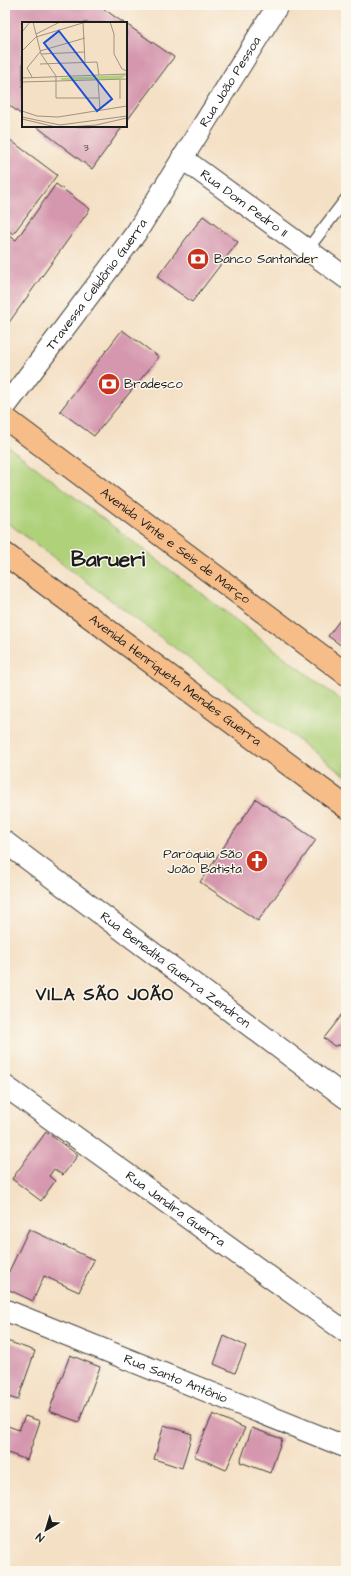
<svg xmlns="http://www.w3.org/2000/svg" width="351" height="1576" font-family="'Architects Daughter',sans-serif">
	<style>
		.green { fill: #afd17a; stroke: #66764b }
		.building { fill: #d597ae }
		.lines { fill: none; stroke-linecap: round; stroke-linejoin: round }
		.lane-casing { stroke: #3c3935; stroke-width: 13 }
		.street-casing { stroke: #3c3935; stroke-width: 23 }
		.primary-casing { stroke: #3c3935; stroke-width: 24 }
		.lane { stroke: #fff; stroke-width: 11 }
		.street { stroke: #fff; stroke-width: 21 }
		.primary { stroke: #f7bd88; stroke-width: 22 }
		.labels { text-anchor: middle; dominant-baseline: central; stroke-width: 3; stroke-linejoin: round; paint-order: stroke }
		.number-label { font-size: 11px; fill: #4a3b40 }
		.street-label { font-size: 13px; fill: #1c1c1c; stroke: #fbf7ec }
		.poi-label { font-size: 13px; fill: #1c1c1c; stroke: #fbf7ec; text-anchor: start }
		.district-label { font-size: 17px; font-weight: bold; letter-spacing: 1px; fill: #1c1c1c; stroke: #fbf7ec }
		.town-label { font-size: 21px; font-weight: bold; fill: #1c1c1c; stroke: #fbf7ec }
		.inset-road { fill: none; stroke: #9e9281; stroke-width: 1 }
		.view { fill: #1d4ed8; fill-opacity: 0.15; stroke: #1d4ed8; stroke-width: 2 }
		.inset-edge { fill: none; stroke: #1c1c1c; stroke-width: 2 }
	</style>
	<rect width="100%" height="100%" fill="#fbf7ec"/>
	<filter id="ink" filterUnits="userSpaceOnUse"><feTurbulence type="fractalNoise" baseFrequency=".025" numOctaves="2"/><feDisplacementMap in="SourceGraphic" scale="8" xChannelSelector="R" yChannelSelector="G"/><feConvolveMatrix kernelMatrix="1 2 1 2 8 2 1 2 1" color-interpolation-filters="sRGB"/></filter>
	<filter id="wash" filterUnits="userSpaceOnUse"><feTurbulence type="fractalNoise" baseFrequency=".012" numOctaves="4" result="noise"/><feDisplacementMap in="SourceGraphic" scale="16" xChannelSelector="R" yChannelSelector="G"/><feGaussianBlur stdDeviation="0.9" result="paint"/><feColorMatrix in="noise" values="0 0 0 0 0 0 0 0 0 0 0 0 0 0 0 0 0 1.4 0 .05"/><feComposite in="paint" operator="in"/></filter>
	<g filter="url(#wash)">
		<rect width="100%" height="100%" fill="#f4e0c5"/>
		<path class="green" d="M5 444 346 704V776L5 521Z"/>
		<g id="blocks">
			<g class="building">
				<path d="M5 5H98L124 23H23V116L5 102Z"/>
				<path d="M126 24 174 57 126 122Z"/>
				<path d="M36 126H123L92 169Z"/>
				<path d="M5 136 57 175 13 234 5 228Z"/>
				<path d="M56 184 90 209 5 328V233L16 240Z"/>
				<path d="M203 216 238 242 192 302 157 277Z"/>
				<path d="M122 330 159 357 94 436 60 411Z"/>
				<path d="M346 612V649L328 636Z"/>
				<path d="M256 799 316 840 258 921 200 882Z"/>
				<path d="M346 1010V1044L334 1046 324 1038Z"/>
				<path d="M46 1132 78 1155 63 1175 54 1169 49 1176 55 1181 41 1201 12 1179Z"/>
				<path d="M29 1229 94 1260 79 1292 44 1276 33 1301 5 1288V1280Z"/>
				<path d="M224 1336 246 1346 235 1373 214 1364Z"/>
				<path d="M7 1341 35 1351 18 1400 5 1396V1346Z"/>
				<path d="M70 1355 100 1367 79 1422 49 1411Z"/>
				<path d="M213 1414 245 1428 226 1470 194 1456Z"/>
				<path d="M25 1416 40 1421 27 1460 5 1452V1425L19 1430Z"/>
				<path d="M164 1425 192 1434 182 1468 154 1459Z"/>
				<path d="M252 1428 282 1439 270 1473 240 1462Z"/>
			</g>
		</g>
	</g>
	<g filter="url(#ink)">
		<use href="#blocks" fill-opacity="0" stroke="#3c3935" stroke-width="1"/>
		<g class="lines">
			<g class="lane-casing">
				<path id="lane" d="M307 250 346 199"/>
			</g>
			<g class="street-casing">
				<g id="street">
					<path id="s1" d="M182 158 346 278"/>
					<path id="s2" d="M5 407 136 233 278 5"/>
					<path id="s3" d="M5 842 346 1098"/>
					<path id="s4" d="M5 1086 346 1332"/>
					<path id="s5" d="M5 1310 346 1447"/>
				</g>
			</g>
			<g class="primary-casing">
				<g id="primary">
					<path id="s6" d="M5 418 346 674"/>
					<path id="s7" d="M5 554 346 807"/>
				</g>
			</g>
			<use href="#lane" class="lane"/>
			<use href="#street" class="street"/>
			<use href="#primary" class="primary"/>
		</g>
	</g>
	<defs>
		<g id="bank-disc" transform="scale(1.15)"><circle r="9.5" fill="#c8321e" stroke="#fbf7ec"/><path d="M-6-4H6V4H-6ZM0-2.3a2.3 2.3 0 1 0 0 4.6a2.3 2.3 0 1 0 0-4.6Z" fill="#fff"/></g>
		<g id="church-disc" transform="scale(1.15)"><circle r="9.5" fill="#c8321e" stroke="#fbf7ec"/><path d="M-1.2-6h2.4v3.5h3.3v2.4h-3.3V6h-2.4V-.1h-3.3v-2.4h3.3Z" fill="#fff"/></g>
	</defs>
	<g fill-rule="evenodd">
		<use href="#bank-disc" x="198" y="259"/>
		<use href="#bank-disc" x="109" y="384"/>
		<use href="#church-disc" x="257" y="861"/>
	</g>
	<g class="labels">
		<g class="number-label">
			<text x="86" y="147">3</text>
		</g>
		<g class="street-label">
			<text stroke="none"><textPath href="#s2" startOffset="396">Rua João Pessoa</textPath></text>
			<text stroke="none"><textPath href="#s1" startOffset="77">Rua Dom Pedro II</textPath></text>
			<text stroke="none"><textPath href="#s2" startOffset="153">Travessa Celidônio Guerra</textPath></text>
			<text stroke="none"><textPath href="#s6" startOffset="213">Avenida Vinte e Seis de Março</textPath></text>
			<text stroke="none"><textPath href="#s7" startOffset="212">Avenida Henriqueta Mendes Guerra</textPath></text>
			<text stroke="none"><textPath href="#s3" startOffset="213">Rua Benedita Guerra Zendron</textPath></text>
			<text stroke="none"><textPath href="#s4" startOffset="210">Rua Jandira Guerra</textPath></text>
			<text stroke="none"><textPath href="#s5" startOffset="184">Rua Santo Antônio</textPath></text>
		</g>
		<g class="poi-label">
			<text x="214" y="259">Banco Santander</text>
			<text x="124" y="384">Bradesco</text>
			<text x="242" y="854" text-anchor="end">Paróquia São<tspan x="242" dy="15">João Batista</tspan></text>
		</g>
		<g class="district-label">
			<text x="105" y="995">VILA SÃO JOÃO</text>
		</g>
		<g class="town-label">
			<text x="108" y="559">Barueri</text>
		</g>
	</g>
	<g transform="translate(22 22)">
		<rect width="105" height="105" fill="#f4e0c5"/>
		<path d="M105 53 98 57 40 58 38 56Z" fill="#afd17a"/>
		<path class="inset-road" d="M11 0 19 32 34 54V76H77M61 0 63 41M88 0 92 12V32L100 47 105 49M0 10 8 0M14 12 38 0M0 29 14 15 64 0M18 29 63 16M19 32 63 30M18 42 75 40 77 53M10 55 5 46 18 30M0 56 105 52M98 58V77M76 59 78 87M0 60 105 57M0 89 15 94 36 95 105 84M0 95 38 103 105 94M0 97 34 105M47 105 74 103 105 96"/>
		<path class="view" d="M37 9 90 77 75 89 22 21Z"/>
		<rect width="105" height="105" class="inset-edge"/>
	</g>
	<rect width="351" height="1576" fill="none" stroke="#fbf7ec" stroke-width="20"/>
	<g transform="translate(46 1530) rotate(218)" stroke="#fbf7ec" stroke-width="3" paint-order="stroke">
	<path d="M0-3L7 15L0 10L-7 15Z" fill="#1c1c1c"/>
	<text y="-6" font-size="11" font-weight="bold" text-anchor="middle" fill="#1c1c1c">N</text>
	</g>
</svg>
